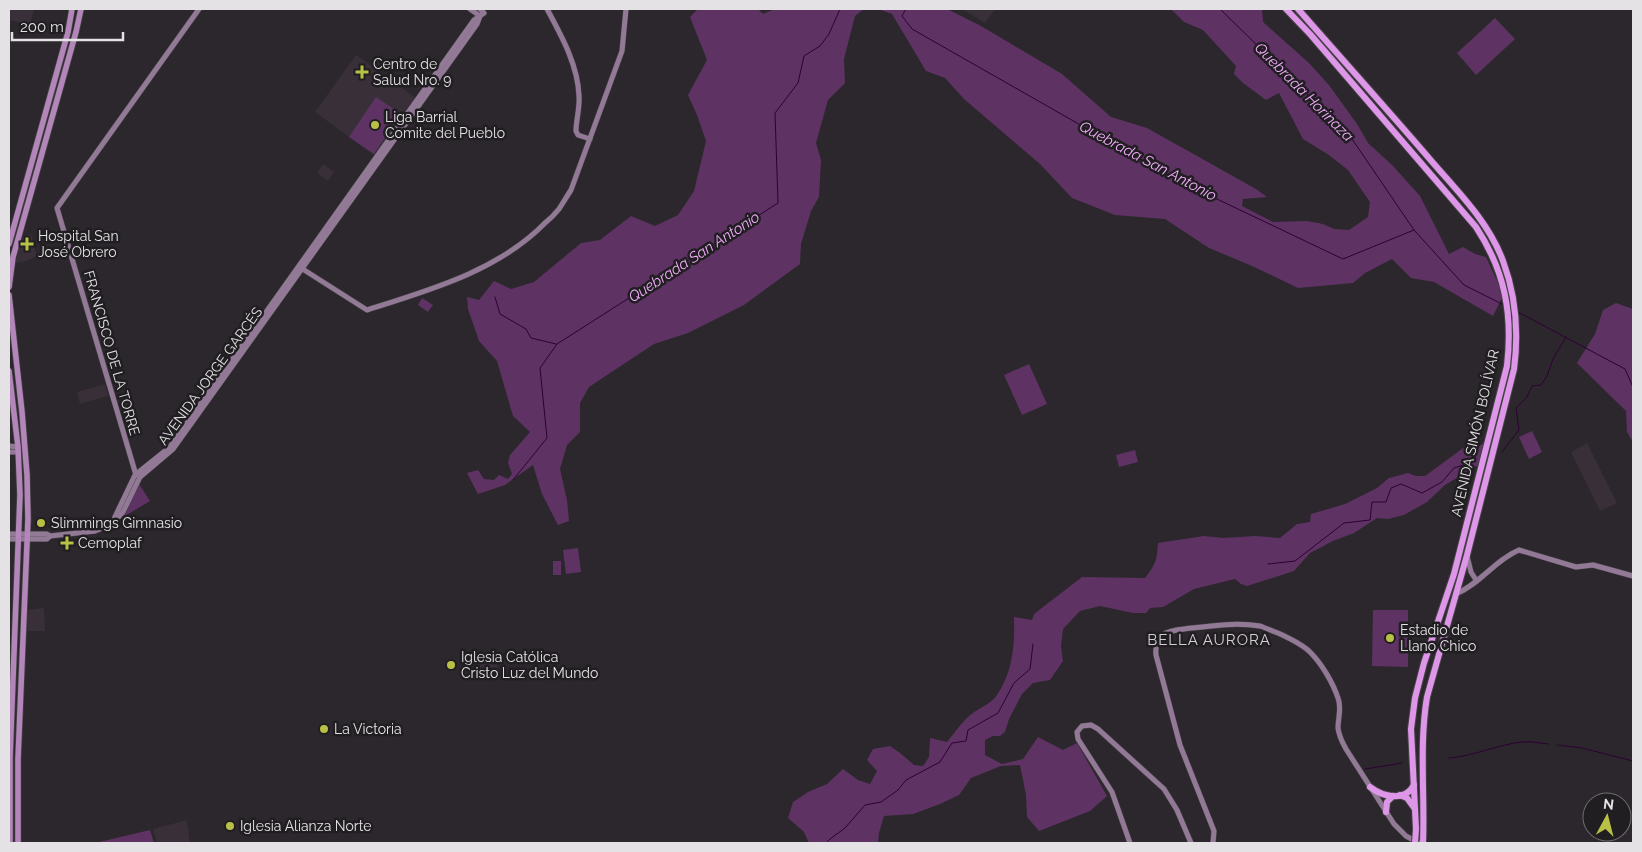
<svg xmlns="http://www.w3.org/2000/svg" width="1642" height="852" font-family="Raleway,sans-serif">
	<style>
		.built { fill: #382f39 }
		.green { fill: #5e3364 }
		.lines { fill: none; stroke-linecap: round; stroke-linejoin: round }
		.stream { stroke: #2e0034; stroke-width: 1 }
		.secondary-casing { stroke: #464246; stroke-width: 6 }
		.primary-casing { stroke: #464246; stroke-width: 7 }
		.highway-casing { stroke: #464246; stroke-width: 8 }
		.secondary { stroke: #927996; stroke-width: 5 }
		.primary { stroke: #b386b9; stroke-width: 5.5 }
		.highway { stroke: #de96e8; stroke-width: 6 }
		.highway-bridge-casing { stroke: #464246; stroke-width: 8; stroke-linecap: butt }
		.highway-bridge { stroke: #de96e8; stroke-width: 6 }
		.poi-dot { fill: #b9c046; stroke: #211e22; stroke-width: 2 }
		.labels { text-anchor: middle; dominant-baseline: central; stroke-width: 5; stroke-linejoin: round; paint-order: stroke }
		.poi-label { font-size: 14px; fill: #e4e2e5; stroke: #211e22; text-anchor: start }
		.street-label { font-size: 14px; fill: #e4e2e5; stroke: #211e22 }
		.water-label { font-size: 15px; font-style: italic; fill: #f1aafa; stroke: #211e22 }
		.neighbourhood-label { font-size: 15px; letter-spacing: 1px; fill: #d4ced4; stroke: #211e22 }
	</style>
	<rect width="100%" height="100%" fill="#2b272c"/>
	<g class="built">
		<path d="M9 9H34L30 25 9 20Z"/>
		<path d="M962 9H995L985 23Z"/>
		<path d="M356 55 416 98 375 156 315 112Z"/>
		<path d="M323 164 334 172 328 181 317 173Z"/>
		<path d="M31 234 37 256 27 261 15 263 23 236Z"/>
		<path d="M105 384 108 396 80 404 77 392Z"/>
		<path d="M1587 443 1617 503 1600 511 1571 452Z"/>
		<path d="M44 608 45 631H27V610Z"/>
		<path d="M484 652 498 666 488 677 473 663Z"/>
		<path d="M187 820 190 843H157L153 829Z"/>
	</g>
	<g class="green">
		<path d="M698 9H758L763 14 775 9H864L855 16 844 59 845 83 828 100 816 143 821 160 819 197 811 211 801 244 800 264 744 305 688 333 654 344 589 387 580 403V432L567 445 560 469 567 500 569 521 558 525 542 494 533 465 505 485 478 494 467 473 478 470 484 479 494 480 499 475 508 479 512 474 508 463 510 455 530 432 513 416 497 361 479 341 468 309 467 297 479 300 494 281 511 289 534 282 581 243 600 240 631 216 655 226 678 215 694 191 706 141 697 115 688 95 707 60 690 17Z"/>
		<path d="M878 9H947L981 26 1062 74 1111 117 1147 128 1256 189 1267 197 1243 199 1242 206 1273 222 1307 221 1323 224 1334 229 1349 230 1368 217 1370 202 1348 170 1329 155 1303 139 1279 93 1266 100 1243 83 1234 74 1236 66 1203 30 1184 22 1171 9H1262L1263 22 1309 63 1329 85 1357 124 1368 143 1392 165 1420 196 1449 254 1463 247 1475 254 1486 257 1499 285 1502 298 1493 316 1434 282 1411 278 1392 259 1365 273 1353 283 1298 288 1252 266 1209 248 1165 219 1115 215 1072 198 1040 164 964 99 945 78 926 71 892 14Z"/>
		<path d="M1495 18 1515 39 1476 75 1457 53Z"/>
		<path d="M376 97 401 114 374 154 349 137Z"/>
		<path d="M422 298 433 305 428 312 418 305Z"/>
		<path d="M1616 303 1633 309V442L1627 432 1626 411 1577 363 1595 334 1603 310Z"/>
		<path d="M1029 364 1047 404 1022 415 1004 375Z"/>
		<path d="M1532 431 1542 452 1529 459 1519 437Z"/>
		<path d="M1486 442 1478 465 1445 485 1427 502 1404 515 1388 519 1377 518 1354 533 1333 541 1310 553 1294 571 1247 586 1241 584 1235 579 1194 589 1163 607 1150 608 1146 613H1133L1100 606 1080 611 1063 629 1061 646 1063 661 1050 680 1033 683 1022 694 1009 719 1005 732 1000 736H993L985 740V755L1002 764 1023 759 1038 737 1063 750 1077 743 1107 796 1090 811 1039 831 1027 817 1026 795 1020 765 1001 766 971 778 959 795 940 804 913 814 884 816 879 833 878 843H809L804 832 788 818 793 802 808 792 827 784 843 769 858 780 870 784 877 771 867 760 873 749 890 746 900 753 914 765 923 766 929 757 930 738 947 742C954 734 961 723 969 716 978 708 990 705 997 695 1013 672 1015 643 1014 617L1032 620 1034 614 1082 577 1145 578C1156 564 1157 560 1158 543L1204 536 1223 538 1255 536 1280 538 1297 524 1310 522 1311 514 1345 504 1377 488 1389 478 1408 473 1416 476H1425L1466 446 1475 448Z"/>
		<path d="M1135 450 1138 462 1119 467 1116 455Z"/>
		<path d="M137 481 150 501 115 522Z"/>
		<path d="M578 548 581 572 566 574 563 550Z"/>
		<rect x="553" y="561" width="8" height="14"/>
		<path d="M1373 610H1408V667L1372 666Z"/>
		<path d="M150 830 154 843H95Z"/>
	</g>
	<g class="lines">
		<g class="stream">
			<path d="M906 9 902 16 912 29 1177 180 1343 259 1414 230"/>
			<path d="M1220 9 1350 136 1414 230 1464 285 1504 305"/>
			<path d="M495 297 500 314 526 329 531 338 556 344"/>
			<path d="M1518 312 1625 369 1633 387"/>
			<path d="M1502 452 1519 430 1516 408 1527 397 1532 386 1541 385 1547 376 1553 359 1566 337"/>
			<path d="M513 480 547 438 540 368 557 344 778 203 775 113 798 83 804 56 820 46 829 34 840 9"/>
			<path d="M1268 564 1295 561 1344 523 1370 520 1372 502H1386L1391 488 1401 484 1422 493 1442 482 1454 468 1473 462"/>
			<path d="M1557 745 1582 748 1633 761"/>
			<path d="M1449 758C1474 756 1497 745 1521 742 1530 741 1540 743 1548 744"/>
			<path d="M1365 769 1402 763"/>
			<path d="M826 843 830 839 845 828 865 805 881 802 898 790 906 780 940 762 952 743 966 741 968 730 998 713 1014 683 1030 669 1033 644"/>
		</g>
		<g class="secondary-casing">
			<g id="secondary">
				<path d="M470 9 480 16"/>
				<path d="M547 9C561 35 578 65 579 96 580 108 576 120 576 131L578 135 590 139"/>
				<path d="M301 268 367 310C430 290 498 271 545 223 550 219 555 214 559 209 563 203 567 196 571 190L622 51 626 9"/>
				<path d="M9 446 18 447"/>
				<path d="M9 452H18"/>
				<path d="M136 475 57 208 199 9"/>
				<path d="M114 519 135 475 170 447 474 20 484 13 480 9"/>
				<path d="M9 534H47L50 536"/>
				<path d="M9 539H47L50 536 95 531 112 524 123 512 140 477 173 449 477 24 480 16"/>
				<path d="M1467 556 1471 572 1476 580"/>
				<path d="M1456 594C1480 584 1495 560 1519 550L1576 567 1593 565 1633 576"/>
				<path d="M1130 843 1112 792 1078 739 1077 732 1082 726 1091 725 1098 729 1164 789 1177 810 1191 843"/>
				<path d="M1213 843 1214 831 1180 745 1156 655C1154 634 1166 631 1184 629 1209 626 1235 622 1260 626 1266 628 1272 631 1278 633 1289 638 1302 644 1310 652 1322 664 1333 683 1338 698 1342 708 1338 717 1338 728 1339 736 1342 742 1346 749L1394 824 1406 836 1419 843"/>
			</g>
		</g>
		<g class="primary-casing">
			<g id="primary">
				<path d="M9 244 68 32 72 9"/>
				<path d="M9 287 13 257 76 32 81 9"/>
				<path d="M9 295 22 412 27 475 28 519 18 759V843"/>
				<path d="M9 371 18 447 20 495 10 758V843"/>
			</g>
		</g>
		<g class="highway-casing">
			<g id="highway">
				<path d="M1286 9 1310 34 1476 227C1505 271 1513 314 1507 366L1454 574 1424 663 1415 698 1411 729 1416 829"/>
				<path d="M1298 9C1341 58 1385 107 1428 157 1455 189 1488 220 1503 261 1516 296 1519 331 1514 369L1467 555 1427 697C1419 745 1425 795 1423 843"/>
				<path d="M1370 787C1383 797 1405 802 1414 785"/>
				<path d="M1400 795 1407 798 1415 809"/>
				<path d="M1386 812 1387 802 1393 796"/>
			</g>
		</g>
		<use href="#secondary" class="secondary"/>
		<use href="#primary" class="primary"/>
		<use href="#highway" class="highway"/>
		<g class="highway-bridge-casing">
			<path id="highway-bridge" d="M1415 843 1416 829"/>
		</g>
		<use href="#highway-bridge" class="highway-bridge"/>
	</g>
	<g class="poi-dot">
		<path d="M359.5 64.5h5v5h5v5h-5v5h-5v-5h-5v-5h5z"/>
		<circle cx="375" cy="125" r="5"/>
		<path d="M24.5 236.5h5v5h5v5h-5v5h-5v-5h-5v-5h5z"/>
		<circle cx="41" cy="523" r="5"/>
		<path d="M64.5 535.5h5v5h5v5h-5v5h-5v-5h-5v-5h5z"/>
		<circle cx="1390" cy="638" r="5"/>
		<circle cx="451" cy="665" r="5"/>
		<circle cx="324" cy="729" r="5"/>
		<circle cx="230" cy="826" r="5"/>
	</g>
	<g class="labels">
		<g class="poi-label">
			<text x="373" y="64">Centro de<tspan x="373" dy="16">Salud Nro. 9</tspan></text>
			<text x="385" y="117">Liga Barrial<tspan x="385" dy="16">Comite del Pueblo</tspan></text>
			<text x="38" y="236">Hospital San<tspan x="38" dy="16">José Obrero</tspan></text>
			<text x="51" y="523">Slimmings Gimnasio</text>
			<text x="78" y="543">Cemoplaf</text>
			<text x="1400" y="630">Estadio de<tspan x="1400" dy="16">Llano Chico</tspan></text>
			<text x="461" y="657">Iglesia Católica<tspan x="461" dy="16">Cristo Luz del Mundo</tspan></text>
			<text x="334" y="729">La Victoria</text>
			<text x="240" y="826">Iglesia Alianza Norte</text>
		</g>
		<g class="street-label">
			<text transform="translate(112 353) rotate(74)">FRANCISCO DE LA TORRE</text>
			<text transform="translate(210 376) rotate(-54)">AVENIDA JORGE GARCÉS</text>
			<text transform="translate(1475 433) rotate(-77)">AVENIDA SIMÓN BOLÍVAR</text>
		</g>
		<g class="water-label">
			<text transform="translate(1304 92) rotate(45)">Quebrada Horinaza</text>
			<text transform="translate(1148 161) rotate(28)">Quebrada San Antonio</text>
			<text transform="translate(694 257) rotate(-33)">Quebrada San Antonio</text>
		</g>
		<g class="neighbourhood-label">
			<text x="1209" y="640">BELLA AURORA</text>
		</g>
	</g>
	<rect width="1642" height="852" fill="none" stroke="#e4e2e5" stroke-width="20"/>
	<g transform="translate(1607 817) rotate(7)"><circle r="24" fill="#211e22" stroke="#6f6c70"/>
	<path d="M0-4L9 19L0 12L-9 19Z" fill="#b9c046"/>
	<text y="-8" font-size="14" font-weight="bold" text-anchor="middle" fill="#e4e2e5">N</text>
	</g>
	<path d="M12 32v8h111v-8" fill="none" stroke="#e4e2e5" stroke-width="2.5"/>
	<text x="20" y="32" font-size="15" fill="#e4e2e5" stroke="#211e22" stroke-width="4" paint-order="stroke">200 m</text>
</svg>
